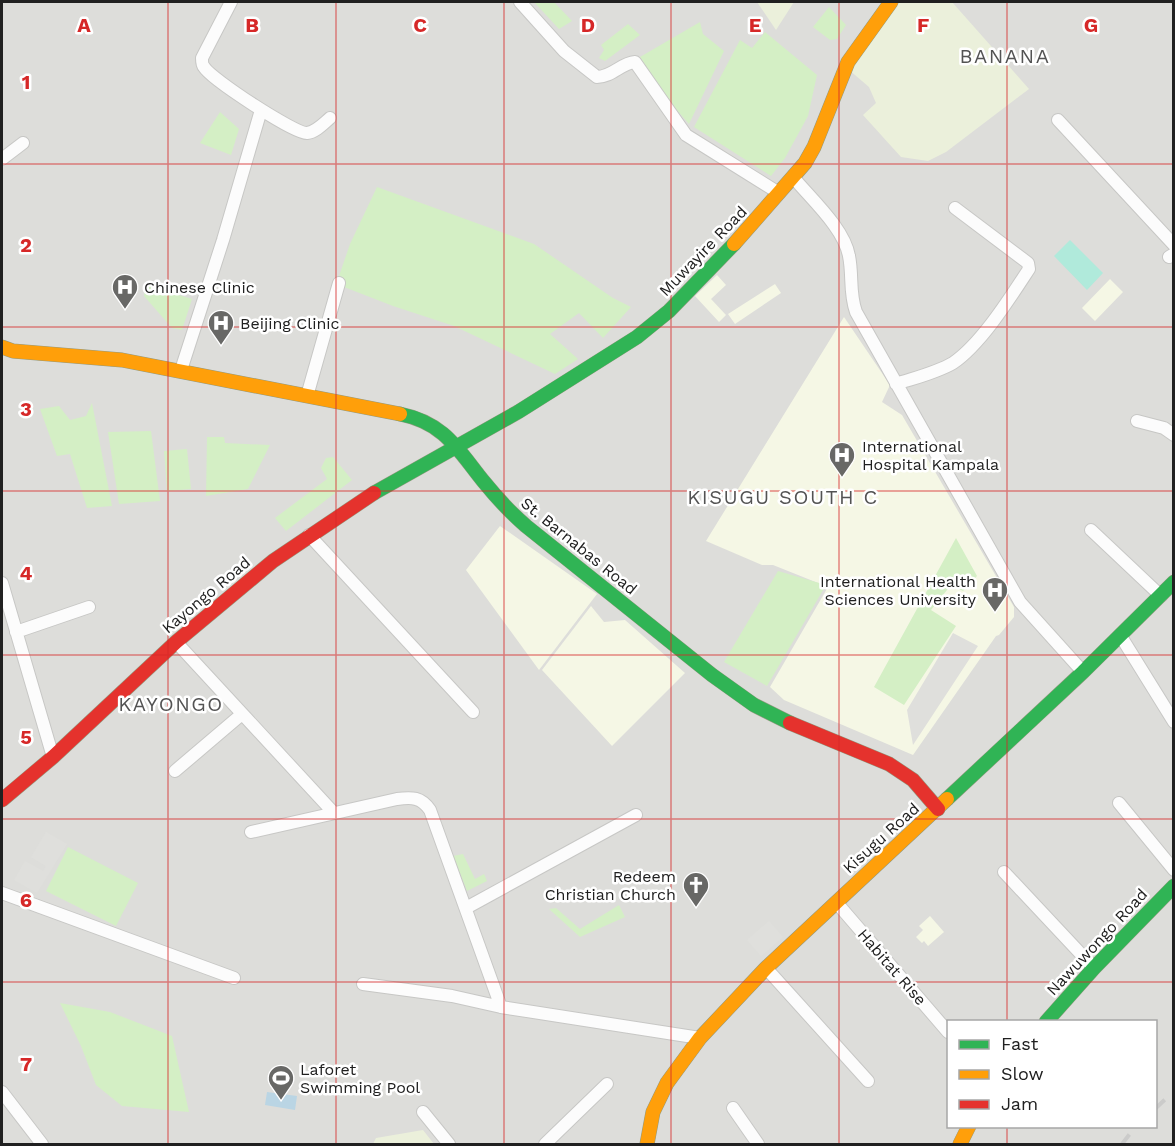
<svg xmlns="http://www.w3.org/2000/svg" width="1175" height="1146" viewBox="0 0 1175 1146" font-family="'Work Sans',sans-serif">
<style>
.residential{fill:#ddddda;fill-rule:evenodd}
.education{fill:#f5f7e5}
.farmland{fill:#ebf0db}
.grass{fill:#d4efc5}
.pitch{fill:#b0eadb}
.parking{fill:#dfdfdc}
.water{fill:#bad5e4}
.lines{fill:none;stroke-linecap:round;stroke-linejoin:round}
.street-casing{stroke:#c7c7c5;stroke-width:14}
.fast-casing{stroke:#939a7f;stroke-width:15}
.slow-casing{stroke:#939a7f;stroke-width:15}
.jam-casing{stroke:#939a7f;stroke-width:15}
.street{stroke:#fcfcfc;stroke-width:12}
.fast{stroke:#30b455;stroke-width:14}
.slow{stroke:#ff9f0a;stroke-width:14}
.jam{stroke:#e5322d;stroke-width:14}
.rail{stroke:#cbcbca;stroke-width:4;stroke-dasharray:12 12;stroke-linecap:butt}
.grid{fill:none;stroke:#d62828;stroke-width:1.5;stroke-opacity:0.55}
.labels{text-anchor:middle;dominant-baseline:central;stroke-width:5;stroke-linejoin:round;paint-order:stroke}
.street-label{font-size:16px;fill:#202020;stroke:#fff}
.poi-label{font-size:16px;fill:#202020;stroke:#fff;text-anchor:start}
.quarter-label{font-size:20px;letter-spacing:1.5px;fill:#535353;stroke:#fff}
.grid-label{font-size:20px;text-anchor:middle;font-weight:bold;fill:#d62828;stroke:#fff;stroke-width:5;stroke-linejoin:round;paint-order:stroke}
</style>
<rect width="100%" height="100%" fill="#eeeee9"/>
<!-- residential -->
<path class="residential" d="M2,2H1173V1144H2ZM948,1022H1156V1126H948Z"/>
<!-- education -->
<path class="education" d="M717,275L726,285L711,299L726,315L719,322L695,296Z
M1110,279L1123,292L1095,321L1082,308Z
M775,284L781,293L735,324L728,314Z
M844,317L890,385L882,402L902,415L1014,607V617L999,635L996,636L913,755L784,700L770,687L828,587L773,565H762L706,541Z
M500,526L597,594L539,670L466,570Z
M591,606L604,622L625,620L685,673L612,746L542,670Z
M930,916L944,932L928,946L924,941L922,943L916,937L923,930L919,926Z"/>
<!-- farmland -->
<path class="farmland" d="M757,2H794L776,30Z
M895,2H952L1029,89L946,152L928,161L901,157L863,115L876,103L869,87L848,69Z
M423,1130L434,1144H373L376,1138Z"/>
<!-- grass -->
<path class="grass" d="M534,2H554L572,21L559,29Z
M829,7L846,25L837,39L830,40L813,27Z
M700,22L703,34L724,51L689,124L667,99L640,57Z
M628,24L640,35L605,61L599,58L604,50L601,45Z
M765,32L817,75L808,116L785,158L771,176L694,127L740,40L752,48Z
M220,112L239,129L231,155L200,143Z
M377,187L534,244L613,298L631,307L603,338L579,313L550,334L578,359L555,374L454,326L393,306L344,287L339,276L350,244Z
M145,285L192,299L182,330L172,328L144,296Z
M92,403L112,506L87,508L70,454L57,456L40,409L59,406L70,420L86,416Z
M151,431L160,501L119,504L108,432Z
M207,437H224L225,443L270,445L248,489L206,496Z
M187,449L191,489L167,491L164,451Z
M333,457L352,480L286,531L275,518L327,479L321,468L326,458Z
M956,538L977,576L963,591L951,585L931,610L956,626L904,705L874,687Z
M778,571L826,585L767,686L724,662Z
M68,847L138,883L116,926L46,891Z
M463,854L475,879L484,874L487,881L467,891L453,856Z
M619,905L625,917L580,937L549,909L556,908L580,929Z
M60,1003L110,1012L172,1036L189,1112L122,1106L96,1085L81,1046Z"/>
<!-- pitch -->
<path class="pitch" d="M1070,240L1103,273L1087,290L1054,256Z"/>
<!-- parking -->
<path class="parking" d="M953,633L978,646L913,745L907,710Z
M46,832L67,844L37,893L14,880L25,861L43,871L46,866L31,857Z
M769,921L783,937L761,956L747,940Z"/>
<!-- water -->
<path class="water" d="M267,1092L297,1096L295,1110L265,1105Z"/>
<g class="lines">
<!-- street casing -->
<g class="street-casing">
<path id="street" d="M231,2L202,58C202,61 202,65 204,67C211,79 295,134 307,133C316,132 324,123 330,118
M520,2L564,51L597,77C612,77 621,63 635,62L686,135L779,193
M1058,120L1174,245
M2,159L23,143
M793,177C811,199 844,228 849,256C853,275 849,293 856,312L1020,602L1083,672
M1169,257L1174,254
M181,370L223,240L261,110
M896,384C914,378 936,373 953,363C981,344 1010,298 1029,269L1028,263L955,208
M307,396L339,283
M1137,421L1164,428L1174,435
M1091,530L1161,596
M309,535L473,712
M2,583L53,757
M16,632L89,607
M1120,635L1174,722
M176,642L333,812
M175,771L242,714
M1119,803L1174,870
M251,832L397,799C412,797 421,797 430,810L501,1007
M1004,872L1094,968
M2,893L234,978
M836,902L948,1032
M466,908L636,815
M766,968L868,1081
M363,984L452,996L501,1007L700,1038
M2,1092L42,1144
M733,1108L758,1144
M423,1112L449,1144
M545,1144L607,1084"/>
</g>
<!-- fast casing -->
<g class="fast-casing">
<path id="fast" d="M400,414C445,423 458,450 484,482C497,498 511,513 526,526L712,675L754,705L790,723
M374,493L518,412L637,337L669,311L734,244
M947,799L1083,672L1174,582
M1046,1022L1094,968L1174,886"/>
</g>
<!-- slow casing -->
<g class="slow-casing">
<path id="slow" d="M734,244L805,163L814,147L848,62L891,2
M2,347L13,351L122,360L400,414
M647,1144L653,1112L667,1083L700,1038L766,968L947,799
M960,1144L969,1126"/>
</g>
<!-- jam casing -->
<g class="jam-casing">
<path id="jam" d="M790,723L889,764L913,780L938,809
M2,800L53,757L176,642L273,561L374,493"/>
</g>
<!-- street -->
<use href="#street" class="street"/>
<!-- fast -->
<use href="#fast" class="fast"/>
<!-- slow -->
<use href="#slow" class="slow"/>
<!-- jam -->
<use href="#jam" class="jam"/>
<!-- rail -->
<path class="rail" d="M1156,1108L1174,1091
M1122,1144L1136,1126"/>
</g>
<!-- grid -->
<path class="grid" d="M168,2V1144M336,2V1144M504,2V1144M671,2V1144M839,2V1144M1007,2V1022M2,164H1174M2,327H1174M2,491H1174M2,655H1174M2,819H1174M2,982H1174M1007,1126V1144"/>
<!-- icons -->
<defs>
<g id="hospital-pin" transform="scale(1.35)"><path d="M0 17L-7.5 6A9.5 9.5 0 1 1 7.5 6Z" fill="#686866" stroke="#fff"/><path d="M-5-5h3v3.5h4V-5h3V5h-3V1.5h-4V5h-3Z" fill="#fff"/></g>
<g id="church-pin" transform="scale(1.35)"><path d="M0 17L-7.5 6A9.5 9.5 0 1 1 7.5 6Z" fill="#686866" stroke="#fff"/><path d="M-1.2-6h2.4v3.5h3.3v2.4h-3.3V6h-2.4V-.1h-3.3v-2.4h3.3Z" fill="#fff"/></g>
<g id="stadium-pin" transform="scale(1.35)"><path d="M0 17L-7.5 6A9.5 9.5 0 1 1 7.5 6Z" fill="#686866" stroke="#fff"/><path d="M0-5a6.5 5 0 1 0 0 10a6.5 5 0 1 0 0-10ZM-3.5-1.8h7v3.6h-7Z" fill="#fff"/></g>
</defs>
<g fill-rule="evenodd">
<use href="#hospital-pin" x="125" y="287"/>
<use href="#hospital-pin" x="221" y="323"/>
<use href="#hospital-pin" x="842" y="455"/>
<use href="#hospital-pin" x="995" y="590"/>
<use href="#church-pin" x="696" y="885"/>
<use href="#stadium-pin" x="281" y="1078"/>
</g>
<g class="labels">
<!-- street labels -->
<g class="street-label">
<text transform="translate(703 251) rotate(-46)">Muwayire Road</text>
<text transform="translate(579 546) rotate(39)">St. Barnabas Road</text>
<text transform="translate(206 595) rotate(-40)">Kayongo Road</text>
<text transform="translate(881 838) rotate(-42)">Kisugu Road</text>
<text transform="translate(1097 942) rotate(-47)">Nawuwongo Road</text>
<text transform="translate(892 967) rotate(49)">Habitat Rise</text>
</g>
<!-- poi labels -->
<g class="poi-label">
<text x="144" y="287">Chinese Clinic</text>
<text x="240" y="323">Beijing Clinic</text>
<text x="862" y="446">International<tspan x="862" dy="18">Hospital Kampala</tspan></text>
<text x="976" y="581" text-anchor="end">International Health<tspan x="976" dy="18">Sciences University</tspan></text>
<text x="676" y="876" text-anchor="end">Redeem<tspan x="676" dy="18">Christian Church</tspan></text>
<text x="300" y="1069">Laforet<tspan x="300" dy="18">Swimming Pool</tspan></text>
</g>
<!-- quarter labels -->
<g class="quarter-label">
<text x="1005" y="56">BANANA</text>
<text x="783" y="497">KISUGU SOUTH C</text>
<text x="171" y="704">KAYONGO</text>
</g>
</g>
<g class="grid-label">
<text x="84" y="32">A</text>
<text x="252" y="32">B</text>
<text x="420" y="32">C</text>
<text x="588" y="32">D</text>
<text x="755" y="32">E</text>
<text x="923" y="32">F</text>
<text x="1091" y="32">G</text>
<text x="26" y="89">1</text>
<text x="26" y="252">2</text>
<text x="26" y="416">3</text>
<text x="26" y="580">4</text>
<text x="26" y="744">5</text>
<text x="26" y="907">6</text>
<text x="26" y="1071">7</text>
</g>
<!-- border -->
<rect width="1175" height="1146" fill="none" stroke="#202020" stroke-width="6"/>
<!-- legend -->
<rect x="947" y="1020" width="210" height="108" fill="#ffffff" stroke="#a6a6a6" stroke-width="1.5"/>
<rect x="959" y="1040" width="30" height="9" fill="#30b455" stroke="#a6a6a6" stroke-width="1.5"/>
<text x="1001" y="1050" font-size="18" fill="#202020">Fast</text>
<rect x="959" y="1070" width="30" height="9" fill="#ff9f0a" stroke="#a6a6a6" stroke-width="1.5"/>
<text x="1001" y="1080" font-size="18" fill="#202020">Slow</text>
<rect x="959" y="1100" width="30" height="9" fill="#e5322d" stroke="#a6a6a6" stroke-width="1.5"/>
<text x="1001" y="1110" font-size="18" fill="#202020">Jam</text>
</svg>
